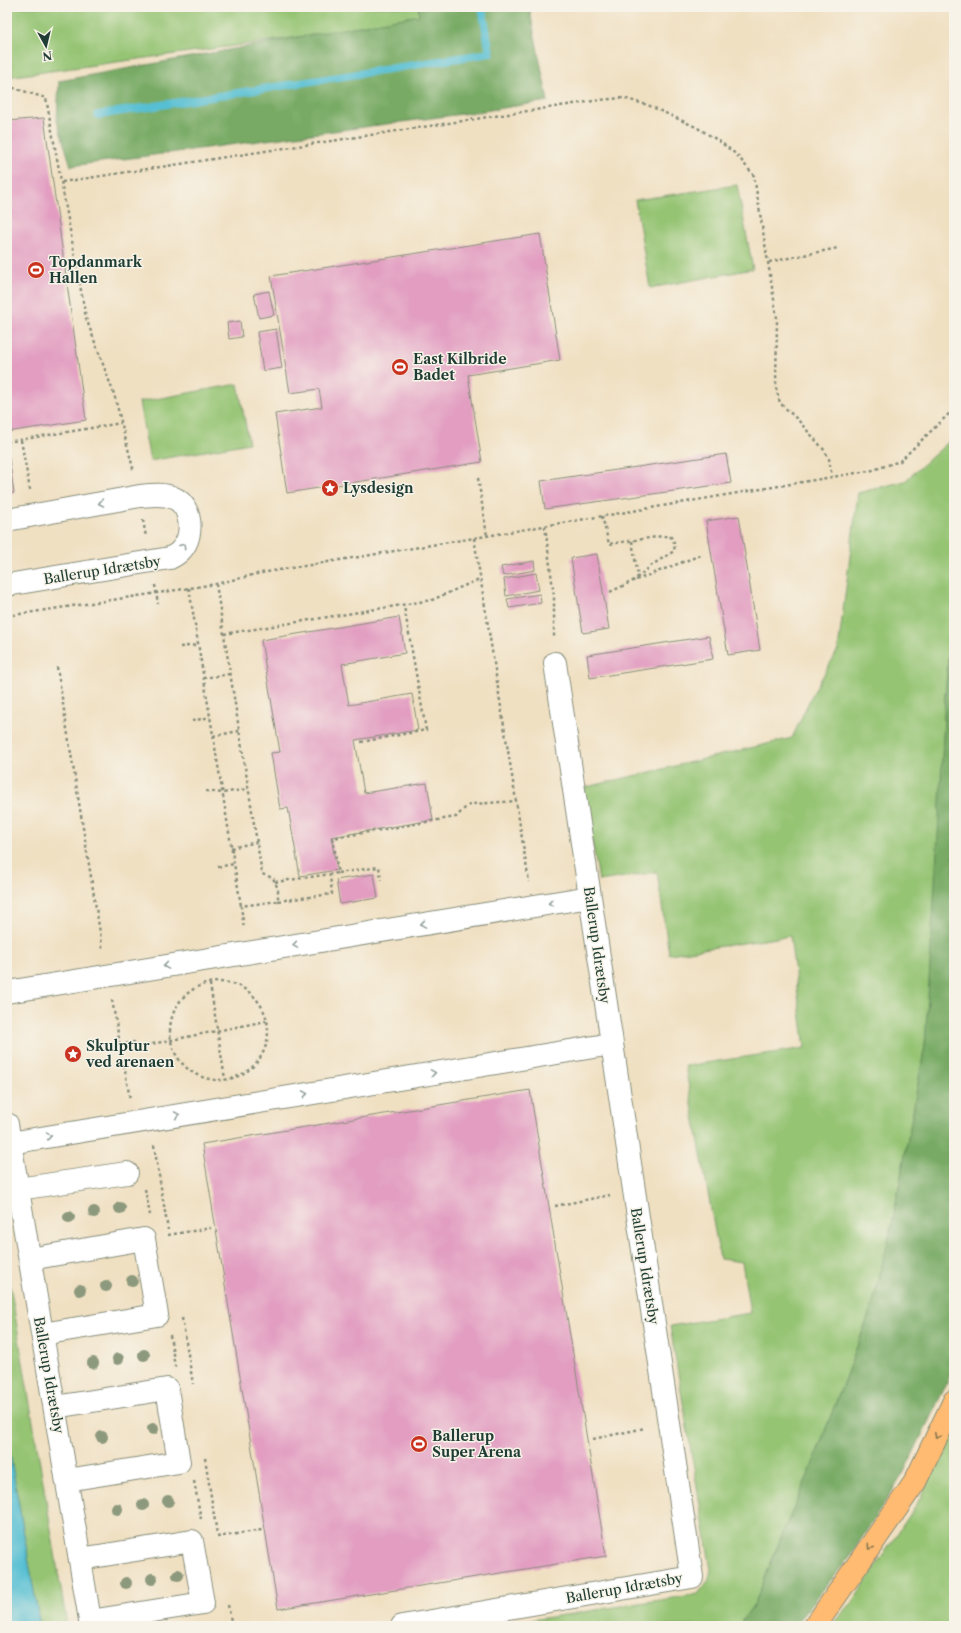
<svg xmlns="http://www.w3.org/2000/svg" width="961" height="1633" viewBox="0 0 961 1633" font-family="'Libre Caslon Text',serif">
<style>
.green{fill:#95c473;stroke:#5a8054}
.forest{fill:#78aa65;stroke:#4c744c}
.water{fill:#56bfd3;stroke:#3a7e84}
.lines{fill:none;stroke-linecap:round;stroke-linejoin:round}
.stream{stroke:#56bfd3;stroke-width:8}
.building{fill:#e29dc1}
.minor-casing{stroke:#888e7b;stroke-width:24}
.highway-casing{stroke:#888e7b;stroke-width:24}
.path{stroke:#888e7b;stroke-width:2.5;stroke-dasharray:3 3;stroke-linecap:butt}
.minor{stroke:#fff;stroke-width:22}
.highway{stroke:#ffbb71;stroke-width:22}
.tree{fill:#8d997d}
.oneway{stroke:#8f9e9a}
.oneway2{stroke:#84764f}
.labels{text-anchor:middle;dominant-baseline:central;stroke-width:3;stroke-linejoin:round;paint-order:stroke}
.poi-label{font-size:14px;font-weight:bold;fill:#1f3d34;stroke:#f7f3e8;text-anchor:start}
.street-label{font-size:14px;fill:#1f3d34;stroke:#f7f3e8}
</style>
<rect width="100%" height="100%" fill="#f7f3e8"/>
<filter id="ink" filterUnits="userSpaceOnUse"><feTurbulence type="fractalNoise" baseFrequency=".025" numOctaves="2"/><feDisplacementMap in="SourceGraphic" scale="8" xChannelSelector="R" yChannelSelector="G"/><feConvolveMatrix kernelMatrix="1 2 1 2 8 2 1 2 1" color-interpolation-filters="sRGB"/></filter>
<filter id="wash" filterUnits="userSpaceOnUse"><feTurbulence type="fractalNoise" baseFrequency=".012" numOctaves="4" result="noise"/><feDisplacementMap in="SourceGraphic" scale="16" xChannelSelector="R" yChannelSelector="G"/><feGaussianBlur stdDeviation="0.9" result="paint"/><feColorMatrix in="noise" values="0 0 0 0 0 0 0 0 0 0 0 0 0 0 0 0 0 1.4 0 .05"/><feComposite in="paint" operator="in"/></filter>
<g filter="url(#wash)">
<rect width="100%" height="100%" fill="#f0e0c2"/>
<!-- green -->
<path class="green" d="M7,7H429L431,19L7,77Z
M737,185L753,269L650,288L635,200Z
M238,384L249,443L150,461L139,402Z
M954,437V592L945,697L935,934L925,1046L892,1225L872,1307L810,1471L782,1535L755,1603L738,1626H493L698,1594L708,1581L711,1570L670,1326L750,1313L742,1262L720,1259L685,1066L805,1048L790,936L669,954L657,872L599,881L583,788L792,738L812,695L838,650L858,493L905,481Z
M7,1267L66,1619V1626H40L7,1437Z
M954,1431V1626H830L850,1605L917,1504Z"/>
<!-- forest -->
<path class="forest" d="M418,7H529L548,101L477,112L71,166L57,121L59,81L419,15Z
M954,592V1365L947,1383L903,1474L851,1555L794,1626H738L755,1603L782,1535L810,1471L872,1307L892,1225L925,1046L940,802L945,697Z"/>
<!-- water -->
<path class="water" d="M7,1437L40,1626H7Z"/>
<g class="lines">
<!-- stream -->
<path class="stream" d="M98,115L490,53L482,7"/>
</g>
<g id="blocks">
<!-- building -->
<path class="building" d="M44,118L86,420L7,432V121Z
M540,234L560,360L468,375L482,462L287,493L275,414L322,407L319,389L290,393L271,276Z
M269,291L274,315L259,318L254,294Z
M240,321L242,337L229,339L227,323Z
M276,329L282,368L263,371L257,332Z
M726,454L731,483L545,509L541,481Z
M7,458H9L14,493L7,494Z
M739,516L760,650L728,655L706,521Z
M597,554L609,629L583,633L571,558Z
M534,561L535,570L503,576L501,567Z
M536,573L539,590L506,596L504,579Z
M540,594L541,603L509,608L507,599Z
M399,617L405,653L342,664L349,705L412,694L418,730L355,740L364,793L427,783L433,820L331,837L337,870L300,876L288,808L280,809L271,753L280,752L261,640Z
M709,636L713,659L590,678L587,655Z
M374,874L378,898L340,904L336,880Z
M530,1090L606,1556L278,1609L202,1144Z"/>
</g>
</g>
<g filter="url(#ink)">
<use href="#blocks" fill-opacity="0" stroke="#888e7b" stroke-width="1"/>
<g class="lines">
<!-- minor casing -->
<g class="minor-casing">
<path id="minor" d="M7,520L140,496C150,495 164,493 174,498C192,506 194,535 182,549C179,553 174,556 170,558L7,585
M7,992L590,897
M7,1124L91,1626
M10,1143L612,1044
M18,1189L127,1173
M30,1259L144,1239L157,1315L42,1334
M55,1407L167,1389L179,1462L67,1480
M80,1559L192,1541L203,1603L90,1621
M402,1626L692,1577L555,663"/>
</g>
<!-- highway casing -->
<g class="highway-casing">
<path id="highway" d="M815,1626L915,1482L954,1401"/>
</g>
<!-- path -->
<path class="path" d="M7,86L46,98L86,318L114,394L134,472
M62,182L600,100L623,98L648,105L696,127L719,141L737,155L754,176L777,318L776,388L780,403L798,420L825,451L829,459L832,477
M769,262L838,248
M21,440L30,490
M7,442L121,423
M478,478L487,536
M602,516L609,544L663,536L671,537L675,544L674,551L652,565L633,581L610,592
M143,520L146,537
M545,526L554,597V639
M474,538L529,882
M632,541L638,577
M636,580L701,555
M216,584L262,874L273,878L278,889V901L241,906L244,929
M155,585L158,604
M189,588L241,906
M7,616L216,584L261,573L474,538L873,470L900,461L954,409
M224,634L432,600L475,581H481
M180,647L198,645
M57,667L103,951
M203,678L230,674
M192,721L210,717
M213,736L239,731
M361,742L426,730L404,606
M206,791L222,793L248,789
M231,848L257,842
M218,867L234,864
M338,873L379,867L381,880
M275,882L338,873L333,838L456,817L467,806L474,804L516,801
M278,901L332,894L330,875
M170 1031a49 49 0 1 1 98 0a49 49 0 1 1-98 0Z
M210,984L225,1079
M112,1000L130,1099
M120,1045L134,1042L137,1047L266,1021
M154,1145L168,1230
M145,1189L150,1215
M555,1206L610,1195
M168,1235L211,1228
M182,1318L193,1384
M170,1335L175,1367
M593,1439L645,1428
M205,1458L217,1534
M194,1481L201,1519
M217,1537L262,1530
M228,1605L232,1626"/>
<!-- minor -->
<use href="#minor" class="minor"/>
<!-- highway -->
<use href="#highway" class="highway"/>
</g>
<!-- trees -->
<g class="tree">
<circle cx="120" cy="1208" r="6"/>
<circle cx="94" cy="1212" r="6"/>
<circle cx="69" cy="1217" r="6"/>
<circle cx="132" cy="1281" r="6"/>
<circle cx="106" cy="1286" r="6"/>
<circle cx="80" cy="1290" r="6"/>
<circle cx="144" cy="1355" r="6"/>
<circle cx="118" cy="1359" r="6"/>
<circle cx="93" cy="1363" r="6"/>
<circle cx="153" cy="1429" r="6"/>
<circle cx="102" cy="1437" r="6"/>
<circle cx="168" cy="1501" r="6"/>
<circle cx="143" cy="1505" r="6"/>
<circle cx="117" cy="1509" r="6"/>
<circle cx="178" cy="1575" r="6"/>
<circle cx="152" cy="1579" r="6"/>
<circle cx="126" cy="1583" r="6"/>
</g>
<!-- one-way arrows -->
<defs><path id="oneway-chevron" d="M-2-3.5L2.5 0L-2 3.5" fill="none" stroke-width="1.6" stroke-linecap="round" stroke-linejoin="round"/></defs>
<g class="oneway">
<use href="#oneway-chevron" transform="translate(101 503) rotate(170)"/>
<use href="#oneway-chevron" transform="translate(183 546) rotate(-54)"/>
<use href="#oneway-chevron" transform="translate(551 903) rotate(171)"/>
<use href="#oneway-chevron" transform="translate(423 924) rotate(171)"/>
<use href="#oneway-chevron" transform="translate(295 945) rotate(171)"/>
<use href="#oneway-chevron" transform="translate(166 966) rotate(171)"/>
<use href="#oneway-chevron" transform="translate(433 1073) rotate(-9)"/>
<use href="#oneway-chevron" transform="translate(305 1094) rotate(-9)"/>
<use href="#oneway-chevron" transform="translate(177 1115) rotate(-9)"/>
<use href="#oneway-chevron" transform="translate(49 1136) rotate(-9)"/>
</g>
<g class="oneway2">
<use href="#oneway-chevron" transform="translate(937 1436) rotate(116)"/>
<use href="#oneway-chevron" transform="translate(870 1547) rotate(125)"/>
</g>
</g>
<!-- icons -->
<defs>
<g id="stadium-disc" transform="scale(0.9)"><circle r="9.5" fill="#c8321e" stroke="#f7f3e8"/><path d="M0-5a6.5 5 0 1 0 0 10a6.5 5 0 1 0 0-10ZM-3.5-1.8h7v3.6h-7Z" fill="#fff"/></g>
<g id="sight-disc" transform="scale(0.9)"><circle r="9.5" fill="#c8321e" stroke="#f7f3e8"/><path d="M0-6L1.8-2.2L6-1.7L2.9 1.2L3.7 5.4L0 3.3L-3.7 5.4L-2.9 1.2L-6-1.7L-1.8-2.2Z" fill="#fff"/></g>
</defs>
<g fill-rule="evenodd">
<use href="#stadium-disc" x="36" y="270"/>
<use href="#stadium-disc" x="400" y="367"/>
<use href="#sight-disc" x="330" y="488"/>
<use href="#sight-disc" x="73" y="1054"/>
<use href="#stadium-disc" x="419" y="1444"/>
</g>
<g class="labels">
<!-- poi labels -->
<g class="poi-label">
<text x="49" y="262">Topdanmark<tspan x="49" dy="16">Hallen</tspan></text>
<text x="413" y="359">East Kilbride<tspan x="413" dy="16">Badet</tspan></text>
<text x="343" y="488">Lysdesign</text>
<text x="86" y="1046">Skulptur<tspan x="86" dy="16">ved arenaen</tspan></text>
<text x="432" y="1436">Ballerup<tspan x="432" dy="16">Super Arena</tspan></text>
</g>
<!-- street labels -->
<g class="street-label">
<text transform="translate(102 570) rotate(-9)">Ballerup Idrætsby</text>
<text transform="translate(597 945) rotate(82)">Ballerup Idrætsby</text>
<text transform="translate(645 1266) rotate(81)">Ballerup Idrætsby</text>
<text transform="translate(49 1375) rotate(80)">Ballerup Idrætsby</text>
<text transform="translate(624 1588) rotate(-10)">Ballerup Idrætsby</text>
</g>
</g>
<!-- margin -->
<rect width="961" height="1633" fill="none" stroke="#f7f3e8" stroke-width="24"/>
<!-- north arrow -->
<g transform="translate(46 46) rotate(172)" stroke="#f7f3e8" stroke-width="3" paint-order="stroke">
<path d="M0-3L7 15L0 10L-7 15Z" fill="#1f3d34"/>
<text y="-6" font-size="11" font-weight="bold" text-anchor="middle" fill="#1f3d34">N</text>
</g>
</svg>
